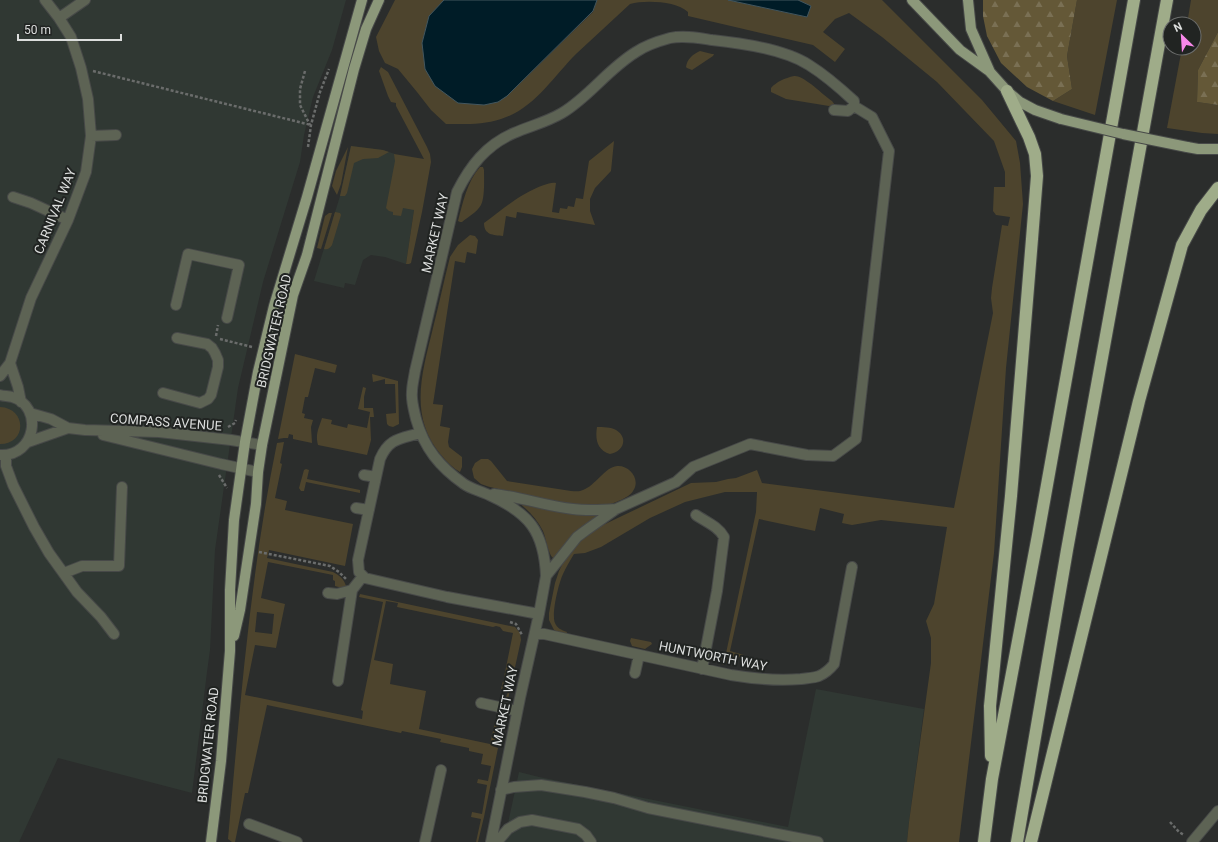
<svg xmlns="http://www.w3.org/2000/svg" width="1218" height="842" viewBox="0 0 1218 842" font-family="Roboto,sans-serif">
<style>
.built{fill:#303833}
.green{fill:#4d442d;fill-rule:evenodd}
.forest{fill:url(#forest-firs)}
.water{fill:#001c27;stroke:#42565e}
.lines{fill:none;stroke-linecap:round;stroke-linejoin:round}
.minor-casing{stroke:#474948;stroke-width:12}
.major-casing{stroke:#474948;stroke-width:12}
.highway-casing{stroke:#474948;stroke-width:14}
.path{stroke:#6a6c6b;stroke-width:2.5;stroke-dasharray:3 2;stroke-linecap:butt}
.minor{stroke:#5d6354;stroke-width:10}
.major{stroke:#8c987a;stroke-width:10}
.highway{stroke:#9fac89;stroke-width:12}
.major-bridge-casing{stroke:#474948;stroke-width:12;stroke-linecap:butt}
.major-bridge{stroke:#8c987a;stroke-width:10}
.labels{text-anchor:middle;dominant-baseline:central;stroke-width:4;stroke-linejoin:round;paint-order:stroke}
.street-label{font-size:13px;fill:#dcdedd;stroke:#212422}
</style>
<defs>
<pattern id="forest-firs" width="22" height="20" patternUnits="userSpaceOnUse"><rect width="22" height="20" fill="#645837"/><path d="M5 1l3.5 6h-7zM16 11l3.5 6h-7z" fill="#7a7054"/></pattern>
</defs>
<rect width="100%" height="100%" fill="#2b2d2c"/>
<!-- built -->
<path class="built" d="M0,0H346L332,50L313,97L304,135L300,162L263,282L238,388L215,550L210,650L207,672L192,793L58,758L19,842H0Z
M351,146L383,150L395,154L414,210L406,264L385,257L371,255L363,260L355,285L345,283L344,288L314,281L340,196Z
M816,689L924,709L909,822L907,842H504L519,772L539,777L788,827Z"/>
<!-- green -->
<path class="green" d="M395,0H444L429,16L422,43L507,96L593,12L597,0H728L806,17L811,6L798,0H882L982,100L1016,141L1020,163L1023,204L1006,368L994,553L959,842H907L909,822L931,663V638L926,621L934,604L947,527L881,520L852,525L842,523L844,514L820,508L815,531L759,519L730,651L744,655L723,665L717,658L718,657L725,658L756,512L757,492H725L685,502L650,518L601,547L585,553L574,554C570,561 566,567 563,574C559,582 551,614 555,623C557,628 561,630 567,632L566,636L554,630L549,620V613L555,583L559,571L565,559L582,539L601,526L691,483L716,482L728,479L736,478L757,470L762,483L954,508L993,313L991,298L992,288L1002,225L1008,226L1010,217L996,215L993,211L994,187H1005V172L994,141L937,82L882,37L849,13L835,19L823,32L845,49L835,62L813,45L688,16V12C676,1 645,0 630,4C612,21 594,37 576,54C553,77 534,109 501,119C483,125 465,124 446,124L431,110L417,92L398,69L385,63L379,51L376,37Z
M1077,0H1117L1095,115L1053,101L1072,89L1067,56Z
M1191,0H1218V32L1198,70L1197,102L1218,105V134L1202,133L1167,128L1182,48H1194V24H1187Z
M700,51L712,54H714L713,56L692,70L687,68L686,67C687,59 693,54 700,51Z
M381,67L388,72L427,147L430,154L431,162L422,212L411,263L409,264H406L414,210L403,208L401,216L393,215V212L389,211L386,208L395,161L394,154L424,159L396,106V103L391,102L388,96L379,71Z
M794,76C804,75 823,95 832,101L835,105L829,106L786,99L771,92V88C776,82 785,78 794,76Z
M614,141L611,171L595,188L590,199V211L595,225L517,212L516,218L506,216L503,236C493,235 484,235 484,223C503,209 521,193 544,185C548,184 552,182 556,183L552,212L559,213L560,208L567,209L568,206L574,207L576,198L583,199L589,161Z
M351,146L383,150L389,152L378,158L363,159L354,163L347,193L345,196H340Z
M348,147L341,184L337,195L332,186L336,171Z
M480,167H483L484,170C484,179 485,197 481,205C477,212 468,217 462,222H460L458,221C463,202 467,182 480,167Z
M335,212L340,213L341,215L332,245C330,248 328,250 324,249Z
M329,213H332L321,249L317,248L325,216Z
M470,235L475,236L478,240L476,254L467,252L465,263L455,261L433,404L443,405L440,426L450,428L448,442L449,447L462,457V467L460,472C453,468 447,462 442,456C408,417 422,373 433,328C439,304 444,281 450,257L458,245Z
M295,354L337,365L335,373L315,368L308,397H305L302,413L305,414L304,418L313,420L311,427L312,443L293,439V435L289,434L288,438H284L278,439Z
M372,374L398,381L399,424L393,427L389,426L387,424L386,414L396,413L395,384H385V379L373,382Z
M363,387L366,388L364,397V408H373L374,417H370L371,440L367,455L318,445C315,434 319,428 322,418L332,420L331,424L347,428L348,424L367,428L370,412L358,409Z
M0,407C27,408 27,444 0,444Z
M597,427C603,427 611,427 616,430C629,438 623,452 610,454C597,450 595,439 597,427Z
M284,442L280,463L282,464L275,498L287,501L285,510L353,524L345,566L269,550L267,558L333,572C339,575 344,579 346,586L342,588L335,586V581L333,580V575L268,562L261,598L285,604L276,648L255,645L245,695L362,719L363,711L361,710L383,602L359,597L360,594L515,627L520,633L521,640L508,699H504L507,695L508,691L501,689L503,681L510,682L511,679L504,677L513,633L503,631L500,627L496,626L493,627L397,607L398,603L386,601L374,660L393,664L390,684L426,691L419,729L490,744L495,722L502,724L503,719L500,714L505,716L500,742L494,741L492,746L498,748L484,817L478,842H476L481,819L471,817L472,812L482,814L487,785L477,783L478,779L488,781L491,766L481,764L483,754L469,751V748L440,742L441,739L402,731L401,733L267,705L248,793H245L235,842H232L228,839C240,707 250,574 277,443ZM257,612L274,614L272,634L255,632Z
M481,459H488L491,461L507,481L571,491C575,491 579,492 583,490C595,486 605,467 617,466C630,465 641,480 633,491C631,495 625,498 621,500C614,503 606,506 598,506C572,507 547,499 522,494C509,491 494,489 481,484L474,478L472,469L475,463Z
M306,469L309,470L307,479L360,490V493L306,482L304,491H301L299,488L304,470Z
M518,502L596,515V516L556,557L553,558C548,554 546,538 543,531C537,519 528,510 518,502Z
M631,638L651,642L652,644L645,649L632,646L630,641Z"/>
<!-- forest -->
<path class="forest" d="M983,0H1077L1067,56L1072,89L1053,101L1027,87L1001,63L987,36L983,16Z
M1218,32V105L1197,102L1198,70Z"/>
<!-- water -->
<path class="water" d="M444,0H597L593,11L507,96L498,102L484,105L458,103L435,86L425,69L422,43L429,16Z
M728,0H798L811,6L807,17Z"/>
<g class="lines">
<!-- minor casing -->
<g class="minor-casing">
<path id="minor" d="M59,18L85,0
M834,110L848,111L854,106V101C840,88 825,75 809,65C784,49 741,43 712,40C699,38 684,35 670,38C659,41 646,45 636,52C608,69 589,97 562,113C547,122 530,126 514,133C486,145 470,166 457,192L415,371C414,378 412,385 412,392C411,401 414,410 416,419C424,448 440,467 464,484C471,489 481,491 489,495C529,513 544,531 546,576L577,537L585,531L616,509L676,482L693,467L750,444L807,455L833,456L856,439L889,151L872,117L854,106
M91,136L116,135
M13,197L31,203L68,220
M176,305L188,254L239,265L227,318
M10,363L18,387L21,402
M0,376L10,363L31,298L68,220L86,172L91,136L88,99L81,68L71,37L59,18L45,0
M163,393L200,403L208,399L211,395L218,367V360L215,353L212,348L207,344L177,338
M0,395C4,396 9,396 12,397C44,406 36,457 0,455
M30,413L51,419L68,428L85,430L159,432L231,440L262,445
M420,433C400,439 389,438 380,459L358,560L359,572L365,578L447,597L539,614
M103,435L221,464L258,472
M28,442L68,428
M6,456V466L13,485L34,527L49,553L77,592L101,617L114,634
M364,475L376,477
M494,494C521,497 546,506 573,509C588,511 602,510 616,509
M356,508L369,510
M696,515C706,522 718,526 724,537L717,591L702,669
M64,573L82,566H119L122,487
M328,593L337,594L352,590
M535,632L731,675C755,679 777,681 801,679C807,678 814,678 819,676C826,673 830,669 834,664L852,567
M635,673L639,655
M338,681L352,590L363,576
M481,703L517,711
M501,790L514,787L541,785L585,792L614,798L648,808L818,842
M249,824L297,842
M425,842L441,770
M491,842L520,698L539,614L546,576
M497,842L508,829L520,822L532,820L578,829L586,835L591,842
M1192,842L1218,811"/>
</g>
<!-- major casing -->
<g class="major-casing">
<path id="major" d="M912,0L960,50L989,71
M968,0L971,29L990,72L1007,91L1020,102L1035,110L1061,119
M1187,147L1198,149H1218
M234,636L240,610L256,504L258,472L262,445L293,295L307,255L354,69L366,29L379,0
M211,842L221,761L230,651V590L234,520L245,442L258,372L274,306L307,197L362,0"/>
</g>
<!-- highway casing -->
<g class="highway-casing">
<path id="highway" d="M991,756L990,706L1011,496L1032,239L1037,176L1035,154L1029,137L1007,91
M984,842L992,779L1038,535L1134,0
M1017,842L1067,550L1167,0
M1031,842L1139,401L1182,245L1201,210L1218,188"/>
</g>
<!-- path -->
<path class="path" d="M93,71L311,125
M305,71L300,89V105L310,125
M308,147L311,125L320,92L329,69
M216,336L218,325
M220,339L252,347
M228,427L235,423L236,420
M219,475L227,488
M259,552L330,566L339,572L347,580
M510,622L516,624L522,635
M1170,822L1179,832L1184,835"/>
<!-- minor -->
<use href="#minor" class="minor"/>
<!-- major -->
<use href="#major" class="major"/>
<!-- highway -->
<use href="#highway" class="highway"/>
<!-- major-bridge casing -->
<g class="major-bridge-casing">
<path id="major-bridge" d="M1061,119L1123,134L1187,147"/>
</g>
<!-- major-bridge -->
<use href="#major-bridge" class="major-bridge"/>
</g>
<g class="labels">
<!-- street labels -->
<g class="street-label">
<text transform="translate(55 211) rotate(-68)">CARNIVAL WAY</text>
<text transform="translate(435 233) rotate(-77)">MARKET WAY</text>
<text transform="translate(274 331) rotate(-77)">BRIDGWATER ROAD</text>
<text transform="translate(166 422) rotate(4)">COMPASS AVENUE</text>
<text transform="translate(713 656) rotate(11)">HUNTWORTH WAY</text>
<text transform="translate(505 706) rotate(-78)">MARKET WAY</text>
<text transform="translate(208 745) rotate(-84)">BRIDGWATER ROAD</text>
</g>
</g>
<!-- north arrow -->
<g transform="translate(1182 36) rotate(335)"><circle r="19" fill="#212422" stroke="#6c6e6d"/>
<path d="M0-3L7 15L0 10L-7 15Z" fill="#f888ea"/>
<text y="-6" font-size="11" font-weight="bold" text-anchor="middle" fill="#dcdedd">N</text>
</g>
<!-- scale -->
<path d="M18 34v6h103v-6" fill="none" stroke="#dcdedd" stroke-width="2"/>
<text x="24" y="34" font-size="12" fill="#dcdedd" stroke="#212422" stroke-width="3" paint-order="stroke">50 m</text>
</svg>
